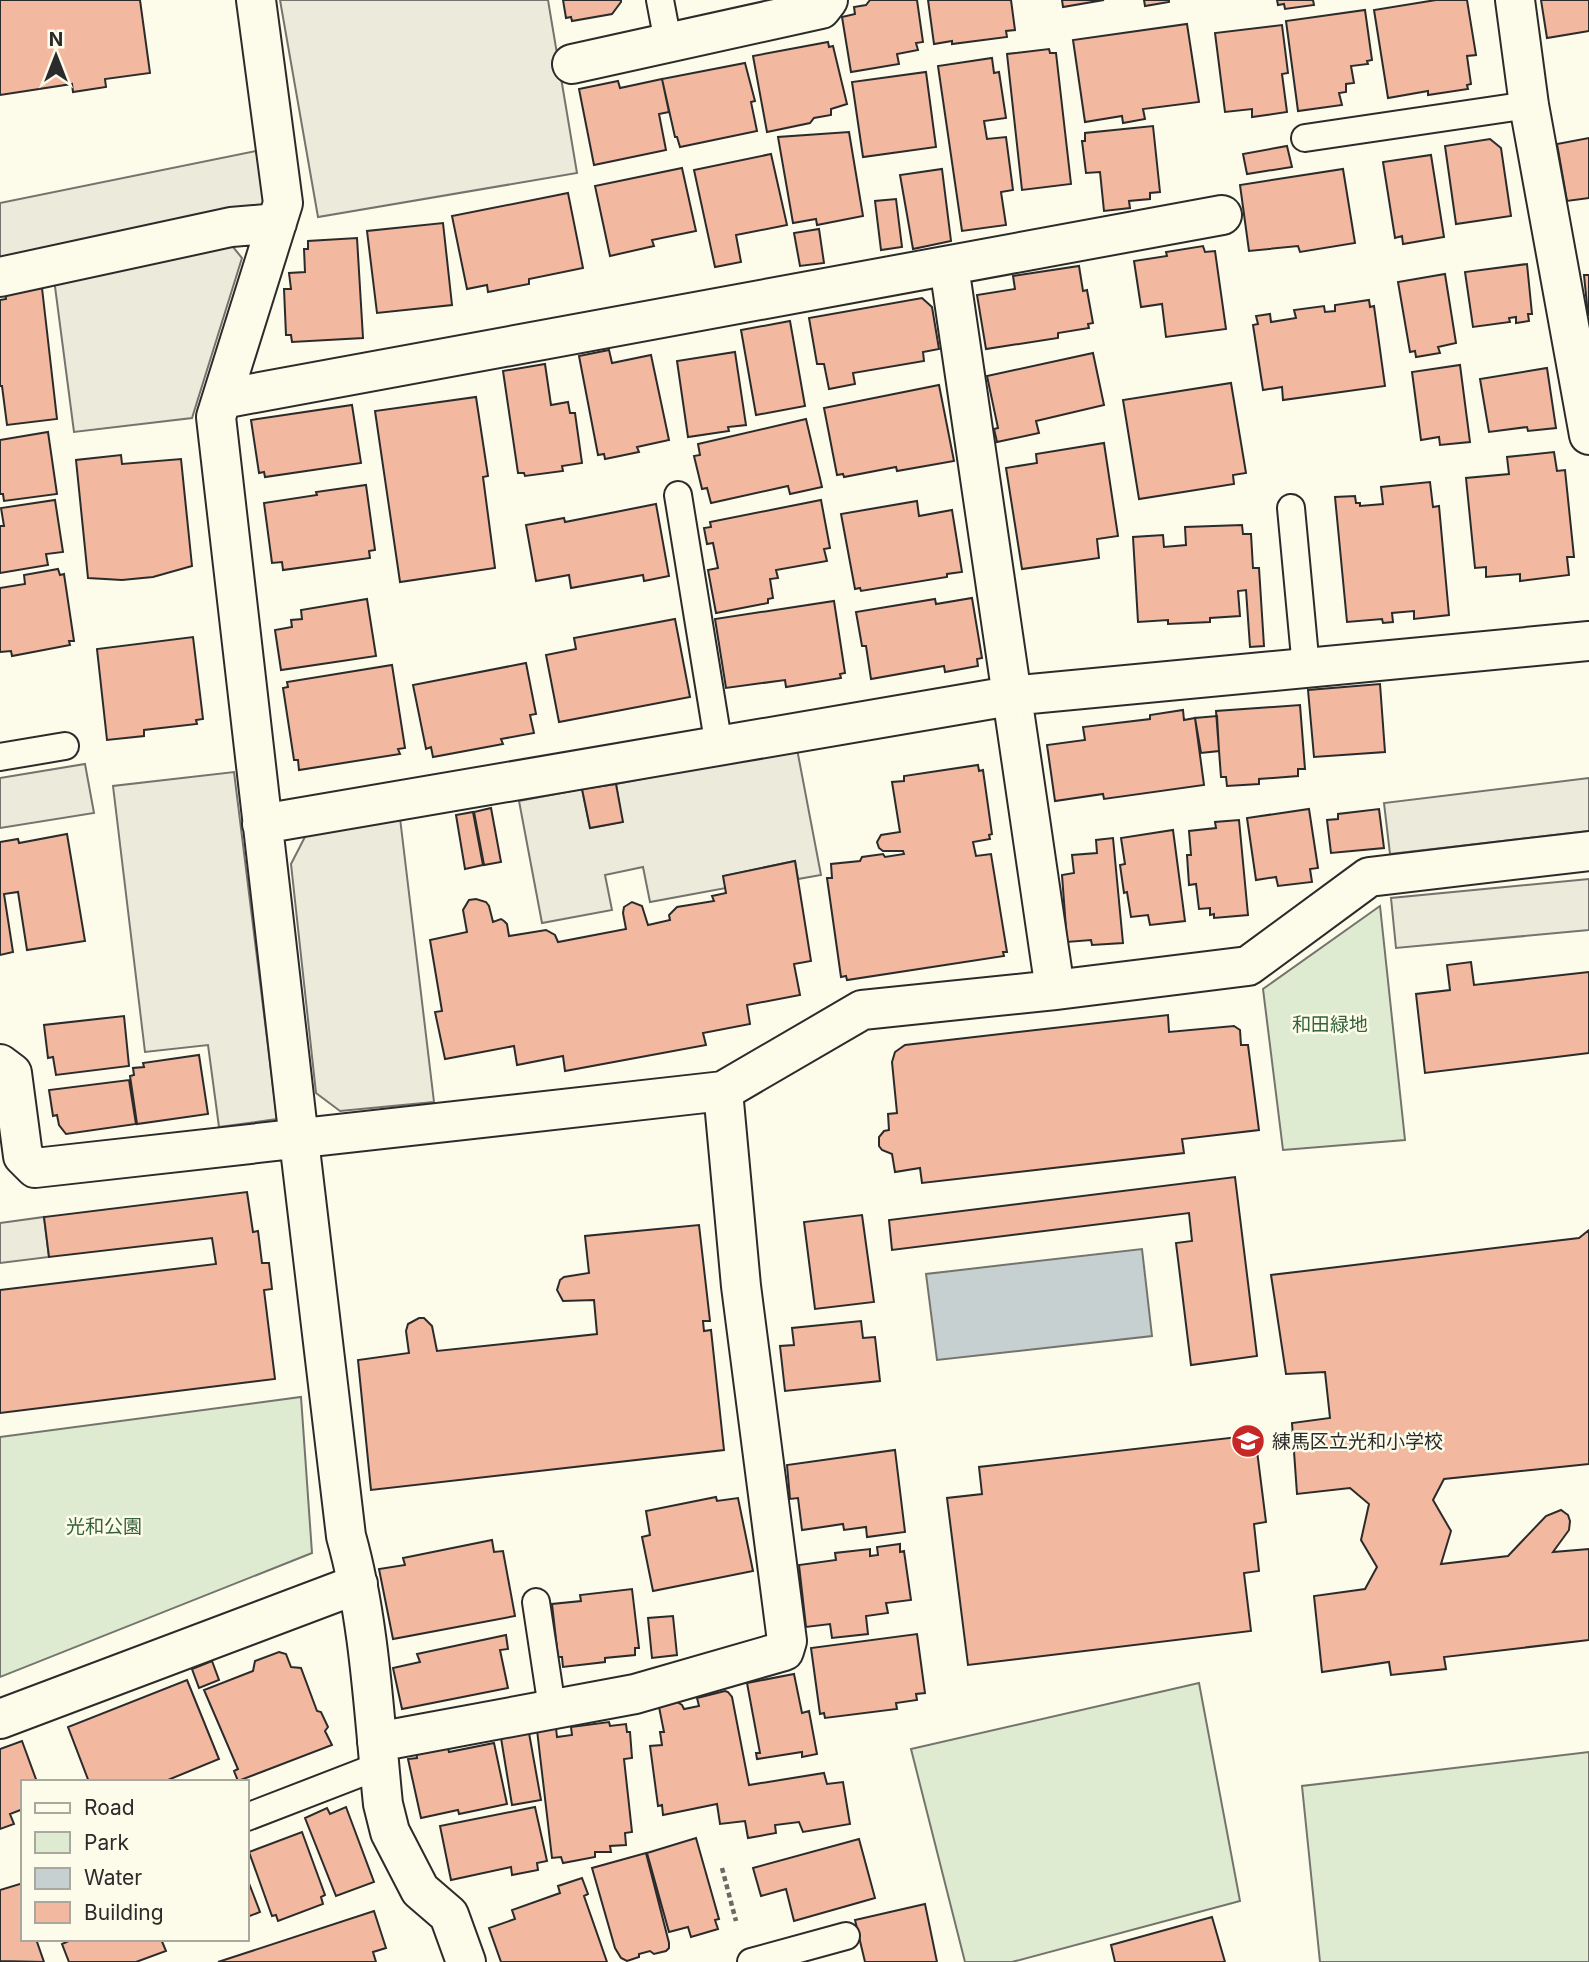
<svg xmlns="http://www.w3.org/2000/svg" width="1589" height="1962" viewBox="0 0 1589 1962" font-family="Inter,'Noto Sans JP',sans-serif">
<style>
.green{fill:#deebd1;stroke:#74746e;stroke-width:2}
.parking{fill:#eceadb;stroke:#74746e;stroke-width:2}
.water{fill:#c7d0d0;stroke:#74746e;stroke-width:2}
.building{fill:#f2b8a0;stroke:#2b2b2b;stroke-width:2}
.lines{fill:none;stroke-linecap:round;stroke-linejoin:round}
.service-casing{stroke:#2b2b2b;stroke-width:30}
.minor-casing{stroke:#2b2b2b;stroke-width:42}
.path{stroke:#6a6964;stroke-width:4.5;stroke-dasharray:5 3.5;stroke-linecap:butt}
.service{stroke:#fdfbea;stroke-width:26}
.minor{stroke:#fdfbea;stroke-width:38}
.labels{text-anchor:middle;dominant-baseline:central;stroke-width:5;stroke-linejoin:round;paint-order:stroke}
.park-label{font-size:19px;fill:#34623c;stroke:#fdfbea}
.poi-label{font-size:19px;fill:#2b2b2b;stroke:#fdfbea;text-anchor:start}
</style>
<rect width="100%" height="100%" fill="#fdfbea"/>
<!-- green -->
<path class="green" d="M1380,906L1405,1140L1283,1150L1263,989Z
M301,1397L312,1553L0,1677V1437Z
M1199,1683L1240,1901L1012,1962H965L911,1749Z
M1589,1752V1962H1320L1302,1786Z"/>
<!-- parking -->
<path class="parking" d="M280,0H548L577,173L318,217Z
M256,151L267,205L0,259V203Z
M229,242L242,258L192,418L74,432L54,279Z
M797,749L821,875L798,879L795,861L724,876L726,888L650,902L643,867L605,875L612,910L542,923L519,801L582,789L590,828L622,822L616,784Z
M85,764L94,813L0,828V778Z
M234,772L277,1119L219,1127L208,1045L145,1052L113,786Z
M1589,778V831L1390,854L1384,803Z
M400,818L434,1102L340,1111L316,1093L291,864L308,831Z
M1589,879V930L1396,948L1391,898Z
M44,1217L49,1257L0,1263V1223Z"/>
<!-- water -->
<path class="water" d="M1142,1249L1152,1336L937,1360L926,1274Z"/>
<!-- building -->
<path class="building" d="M0,0H140L150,73L105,79L106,87L73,92L72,84L0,95Z
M563,0H621V2L612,14L572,21L571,17L566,18Z
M870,0H917L923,42L916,43L918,50L897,54L899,64L851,72L842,17L855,14L854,7L866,5Z
M928,0H1011L1015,30L1006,31L1007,37L952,44V41L934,44Z
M1062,0H1104L1063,7Z
M1144,0H1169V2L1145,6Z
M1277,0H1313L1314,5L1285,9L1284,4L1278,5Z
M1436,0H1467L1476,55L1467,56L1471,84L1467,85L1468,89L1428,95V91L1388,98L1374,10Z
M1541,0H1589V31L1547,38Z
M1365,10L1372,60L1367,61L1368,64L1351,66L1354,83L1346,84V92L1339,93L1342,105L1298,111L1286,21Z
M1187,24L1199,102L1143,109L1145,119L1123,123L1122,116L1085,122L1073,40Z
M1282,25L1288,73L1282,74L1287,112L1252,117V109L1225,112L1215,33Z
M828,42L829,47L833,46L847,104L831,109V115L814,118L810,123L767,132L753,56Z
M1049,49L1050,53H1056L1071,184L1022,190L1007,54Z
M992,58L994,73L999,72L1006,118L984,121L987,139L1006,137L1013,190L1001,192L1006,225L962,231L938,66Z
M745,63L755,101L751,102L757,131L680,147L677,137H675L662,79Z
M926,72L936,147L863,157L852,82Z
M662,79L669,112L659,114L666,150L594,165L579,89L618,81L620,88Z
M1153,126L1160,192L1150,193V199L1129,201L1130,208L1104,211L1100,172L1086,173L1082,141H1085V133Z
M849,132L863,216L817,225L816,219L793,223L778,137Z
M1589,138V198L1567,201L1557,144Z
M1490,139L1501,148L1511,216L1456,224L1445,146Z
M1287,146L1292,167L1247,174L1243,154Z
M771,154L787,225L736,235L741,262L715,267L694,170Z
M1431,155L1444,237L1403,244L1402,236L1395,238L1383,162Z
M682,168L696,231L652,240L654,246L610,256L595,186Z
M942,169L951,241L913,249L900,175Z
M1343,169L1355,243L1300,252L1298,246L1249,251L1240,185Z
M568,193L583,268L529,279V284L488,292L487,285L467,289L452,216Z
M896,199L902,247L881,250L875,201Z
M443,223L452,305L377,313L367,231Z
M819,229L824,263L800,266L794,233Z
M357,238L363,338L292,342L291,335H286L284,289H291L289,273L305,272L304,249H308V241Z
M1203,246L1205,252L1215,251L1226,329L1166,337L1162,304L1141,307L1134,261L1167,256L1166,252Z
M1527,264L1532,314H1528L1529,321L1516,323V317L1509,318L1510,322L1473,327L1465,272Z
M1079,266L1083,291L1087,290L1093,323L1088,324L1089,328L1058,333V338L986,349L977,295L1015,289L1013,276Z
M1445,274L1456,343L1438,347L1440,353L1416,357L1415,351L1410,352L1398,282Z
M1584,275H1589V315H1588Z
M42,288L57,419L7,425L2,386H0V300L6,299L5,292Z
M922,298L932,307L939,349L923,352L924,361L853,373L855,384L829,389L824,364H817L809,318Z
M1369,300L1370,307L1374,306L1385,386L1283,400L1282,387L1263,390L1253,325L1258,324L1256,316L1270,314L1271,322L1296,318L1294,310L1324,306L1325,312L1335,311V305Z
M790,321L805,406L756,415L741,330Z
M609,350L612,363L651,355L669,440L637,447L639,452L605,459L604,454L598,455L579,356Z
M735,352L746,425L728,427L729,431L688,437L677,361Z
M1093,353L1104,405L1036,421L1039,433L997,442L994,429L998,428L987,376Z
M545,364L551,405L568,402L570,413H575L582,463L562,466L563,471L525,476L524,473H518L503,371Z
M1460,365L1470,442L1440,445L1439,437L1421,440L1412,372Z
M1547,368L1556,428L1528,431L1527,427L1489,432L1480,379Z
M1231,383L1246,473L1233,475L1234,484L1139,499L1123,400Z
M939,385L954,461L897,471L896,467L844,477L843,474L837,475L824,408Z
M476,397L488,476L483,477L495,568L400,582L375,411Z
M352,405L361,463L265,477L264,472L259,473L251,420Z
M806,419L822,487L790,494L788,486L711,503L707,488L702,489L694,456L700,455L698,444Z
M48,432L57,494L4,501L3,494H0V440Z
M1104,443L1118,536L1097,539L1099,558L1022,569L1006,468L1037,463L1036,454Z
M1554,452L1557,471L1565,470L1574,557H1567L1569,575L1520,581V574L1486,577V567L1475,568L1466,478L1509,474L1507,457Z
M121,455L122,464L181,459L192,566L153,577L122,580L88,578L76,460Z
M1430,482L1433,507L1439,506L1449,615L1414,619V611L1392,613L1393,622L1383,623L1382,619L1347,622L1335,497L1355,496L1356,503H1360V506L1383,504L1381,487Z
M366,485L375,550L369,551L370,558L283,570L282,562L272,563L264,503L317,495L316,492Z
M55,500L63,552L46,554L48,565L0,573V526H4L1,508Z
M821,500L830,548L824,549L827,561L776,570L778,578L770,579L773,598L768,599V603L716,613L708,570L718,568L713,543L707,544L704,528L711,527L710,522Z
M917,501L919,516L952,510L962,572L947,574V577L861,591L860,588L855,589L841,514Z
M656,504L669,576L644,581L643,575L571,588L569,575L536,581L526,525L564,518L565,522Z
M1242,525L1243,534H1251L1253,568H1259L1264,646L1250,647L1246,590L1238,591L1240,616L1210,618V622L1168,624V620L1138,622L1133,537L1163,535L1164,547L1186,545L1185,527Z
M58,569L60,575L64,574L74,641H69L70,645L12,656L11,651L0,652V588L25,584L24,575Z
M972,598L982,658L977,659L978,666L945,672L944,666L871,679L866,646H862L856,612L935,599L936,604Z
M367,599L376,656L281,670L275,630L292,627L291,620L302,619L301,610Z
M834,601L845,673L840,674L841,678L786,687L785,680L726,688L715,619Z
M675,619L690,697L559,722L546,655L576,649L574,638Z
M193,637L203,719L196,720L197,724L144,730V736L107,740L97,649Z
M526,663L536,714L530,715L534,733L501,739L503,744L433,757L431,747L426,749L413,685Z
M392,665L405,748L398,749L400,754L299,770L298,760H294L283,688L288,687L287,682Z
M1380,684L1385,752L1314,757L1308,690Z
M1300,705L1305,769H1298V776L1259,779V784L1227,786L1226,777H1221L1216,711Z
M1183,710L1184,720L1195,718L1204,785L1104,799L1103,794L1055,801L1047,745L1085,740L1083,727L1150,719V715Z
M1217,716L1219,751L1201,753L1195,718Z
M978,765L979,771L983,770L992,834L989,835L990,839L973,842L976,856L991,854L1007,952H1003L1004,956L847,980L846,976L841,977L827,878H832L831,864L860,861L862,857L883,854L885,857L904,854L903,851H883L879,848L877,842L881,835L900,832L892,782L904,781V776Z
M616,784L623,822L590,828L582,789Z
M491,808L501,862L484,865L474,812Z
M1309,809L1318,868L1310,869L1312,882L1278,886L1276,877L1256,880L1247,818Z
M1379,809L1384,848L1331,853L1327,820L1338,819V814Z
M473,812L483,865L465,869L456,815Z
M1239,820L1248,915L1214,918V914L1210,915V908L1199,909L1196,884L1189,885L1187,855H1191L1189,831L1216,828L1215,822Z
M1173,830L1185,921L1150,925L1148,915L1131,917L1127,892L1124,893L1120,865L1125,864L1121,838Z
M67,834L85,941L27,950L18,892L4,894L13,952L0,955V842L18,839L19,843Z
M1113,838L1123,943L1092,945L1091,940L1067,942L1062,875L1074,873L1072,855L1097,853L1096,840Z
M795,861L811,961L794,964L800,995L747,1005L750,1024L703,1033L706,1045L565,1071L563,1056L517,1065L514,1046L445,1059L435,1012L442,1011L430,940L467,932L463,910L469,900L476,899L486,902L489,906L493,922L501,919L504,921L507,924L509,936L546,930L555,935L558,942L626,929L623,913L624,907L632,902L642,906L648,925L670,920L669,915L677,907L714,901L712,896L726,893L723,876Z
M1471,962L1474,985L1589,972V1053L1425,1073L1416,994L1450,990L1447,965Z
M1168,1015L1169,1032L1234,1026L1240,1030L1241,1045H1248L1259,1130L1182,1139L1184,1153L922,1183L920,1168L895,1172L892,1154L882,1150L879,1146V1137L884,1131L889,1130L888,1114L897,1113L892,1062L895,1052L905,1045Z
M124,1016L129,1066L56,1075L53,1057L48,1058L44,1025Z
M199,1055L208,1114L137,1124L130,1076L134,1075L133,1068L144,1067L143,1063Z
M129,1080L136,1124L66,1134L59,1125L57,1115L53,1116L49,1090Z
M1235,1177L1257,1356L1191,1365L1176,1243L1192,1241L1189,1213L892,1250L889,1220Z
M247,1192L253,1232L258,1231L262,1263H269L272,1289L264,1290L275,1379L0,1413V1290L216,1264L212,1238L49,1257L44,1217Z
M862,1215L874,1302L815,1309L804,1222Z
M699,1225L710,1321H703L704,1331L711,1330L724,1450L371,1490L358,1360L409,1353L406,1331L408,1324L419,1318H424L432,1326L437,1351L597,1334L594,1300L563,1301L557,1290L560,1280L564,1277L589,1273L585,1236Z
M1589,1230V1464L1444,1479L1433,1500L1451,1531L1441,1564L1508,1556L1546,1516L1561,1510L1568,1515L1570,1521L1569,1530L1553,1552L1589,1549V1640L1444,1657L1446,1669L1391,1675L1389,1662L1322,1672L1314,1596L1365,1589L1377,1567L1361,1540L1369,1504L1350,1488L1297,1494L1292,1423L1330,1418L1325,1372L1286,1374L1271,1275L1579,1238Z
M861,1321L863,1338L875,1337L880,1381L785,1391L780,1346L794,1345L792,1328Z
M1255,1435L1266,1522L1254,1524L1259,1571L1244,1573L1251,1631L968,1665L947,1498L982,1494L979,1467Z
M895,1450L905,1532L867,1537L866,1527L844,1530L843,1524L802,1530L798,1498L790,1499L787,1465Z
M716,1497L717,1501L738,1498L753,1571L653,1591L642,1537L650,1535L646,1511Z
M492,1540L494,1552L503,1551L515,1616L393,1639L379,1569L405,1565L403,1558Z
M900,1544V1552L904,1551L911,1600L886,1603L888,1613L866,1616L868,1634L832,1638L830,1624L806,1627L799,1565L836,1560L835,1553L870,1549V1556L878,1555L877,1547Z
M632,1589L639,1648H635V1655L605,1658V1662L563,1667L562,1657H558L552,1604L581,1601L580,1595Z
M673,1616L677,1655L652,1658L648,1618Z
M917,1634L925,1693L916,1694L917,1700L896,1703L897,1709L825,1718L824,1713L820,1714L811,1648Z
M506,1635L508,1649L500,1650L508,1688L402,1709L393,1668L420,1662L417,1654Z
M279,1652L286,1654L291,1667L301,1668L317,1711L321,1712L328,1727L325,1731L332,1745L238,1781L234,1771L238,1769L204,1690L253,1671L255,1661Z
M212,1661L219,1680L199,1688L192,1669Z
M794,1674L802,1713L809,1711L817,1754L802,1757V1752L757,1759L756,1753H760L747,1683Z
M187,1680L219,1759L163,1782H89L68,1727Z
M725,1691L728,1692L732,1697L749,1785L824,1773L827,1784L843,1782L850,1824L803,1832L799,1822L775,1825L776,1833L748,1838L745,1821L720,1824L717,1804L663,1815L662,1805L658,1806L650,1746L662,1745L660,1732H664L659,1707L677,1702L682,1705L684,1709L699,1706L697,1698Z
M609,1722L610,1726L626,1724L627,1732H630L632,1758L624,1759L632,1832L625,1833L626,1845L610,1846L611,1852H595V1857L563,1863L561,1857L552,1858L537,1730L556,1728L557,1737L572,1735L571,1727Z
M529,1733L541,1800L512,1805L501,1738Z
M22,1741L37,1782H23V1809L10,1814L14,1824L0,1829V1749Z
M494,1743L507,1804L459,1814L458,1810L421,1818L408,1759L417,1758L416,1752L447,1745L449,1752Z
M346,1807L374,1882L336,1896L305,1818L327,1808L330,1814Z
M535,1807L547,1861L537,1863L538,1870L512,1875L511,1867L451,1880L440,1826Z
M302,1832L325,1895L321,1897L323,1904L278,1921L276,1915L272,1916L249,1852Z
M696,1838L719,1919L715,1920L718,1929L691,1937L688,1927L669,1932L647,1853Z
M859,1839L875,1898L794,1921L786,1889L761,1896L753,1868Z
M646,1853L669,1943V1948L666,1951L654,1954L650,1951L639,1954V1957L627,1961L621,1958L615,1948L592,1868Z
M247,1878L260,1912L247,1917Z
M582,1878L588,1894L584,1896L607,1962H501L489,1928L515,1919L512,1910L560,1893L558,1886Z
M23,1883V1939H36L44,1962L0,1961V1890Z
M925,1904L937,1962H865L855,1920Z
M374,1911L386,1948L373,1952L376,1962H218Z
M1212,1917L1225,1962H1115L1111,1945Z
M73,1939H161L166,1951L136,1962H69L62,1944Z"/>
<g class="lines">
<!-- service casing -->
<g class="service-casing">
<path id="service" d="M660,0L668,42
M1305,138L1529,105
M678,495L719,747
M1291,508L1306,668
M0,757L65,746
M536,1602L552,1708
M247,1817L379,1766
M751,1962L846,1936"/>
</g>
<!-- minor casing -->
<g class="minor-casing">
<path id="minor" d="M256,0L283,203L216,417L299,1140L346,1536C370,1621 374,1717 383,1804L390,1832L420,1890L449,1915L466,1962
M1515,0L1529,105L1589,435
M572,64L821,9L828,0
M949,266L1055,990
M0,277L231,227L277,223
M222,399L1222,215
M262,824L1010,696L1589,641
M0,1064L12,1073L23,1156L35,1168L723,1091L862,1010L1055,990L1248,966L1369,877L1589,851
M0,1719L358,1584
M377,1742L635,1694L784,1651L787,1641L741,1286L723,1091"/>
</g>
<!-- path -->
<path class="path" d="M722,1868L736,1921"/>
<!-- service -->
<use href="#service" class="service"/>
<!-- minor -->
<use href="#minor" class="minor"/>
</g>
<!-- icons -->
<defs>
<g id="school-disc" transform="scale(1.75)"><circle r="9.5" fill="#c62828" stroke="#fdfbea"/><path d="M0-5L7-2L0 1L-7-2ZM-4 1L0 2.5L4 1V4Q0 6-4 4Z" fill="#fff"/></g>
</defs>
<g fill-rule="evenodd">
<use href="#school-disc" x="1248" y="1441"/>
</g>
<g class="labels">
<!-- park labels -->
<g class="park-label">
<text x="1330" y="1024">和田緑地</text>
<text x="104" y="1526">光和公園</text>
</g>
<!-- poi labels -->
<g class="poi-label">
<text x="1272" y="1441">練馬区立光和小学校</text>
</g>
</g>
<!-- legend -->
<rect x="21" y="1780" width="228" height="161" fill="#fdfbea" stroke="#a9a89e" stroke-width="2"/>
<rect x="35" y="1803" width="35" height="10" fill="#fdfbea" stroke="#a9a89e" stroke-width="2"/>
<text x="84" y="1815" font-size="21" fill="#2b2b2b">Road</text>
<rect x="35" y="1832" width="35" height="21" fill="#deebd1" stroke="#a9a89e" stroke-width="2"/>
<text x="84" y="1850" font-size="21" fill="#2b2b2b">Park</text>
<rect x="35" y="1868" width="35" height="21" fill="#c7d0d0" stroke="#a9a89e" stroke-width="2"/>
<text x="84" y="1885" font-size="21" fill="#2b2b2b">Water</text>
<rect x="35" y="1902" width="35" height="21" fill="#f2b8a0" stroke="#a9a89e" stroke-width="2"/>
<text x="84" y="1920" font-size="21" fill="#2b2b2b">Building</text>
<!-- north arrow -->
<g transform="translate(56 56)" stroke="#fdfbea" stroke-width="5" paint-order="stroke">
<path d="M0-5L12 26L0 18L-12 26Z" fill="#2b2b2b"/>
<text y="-10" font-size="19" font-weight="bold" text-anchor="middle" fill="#2b2b2b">N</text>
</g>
</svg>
